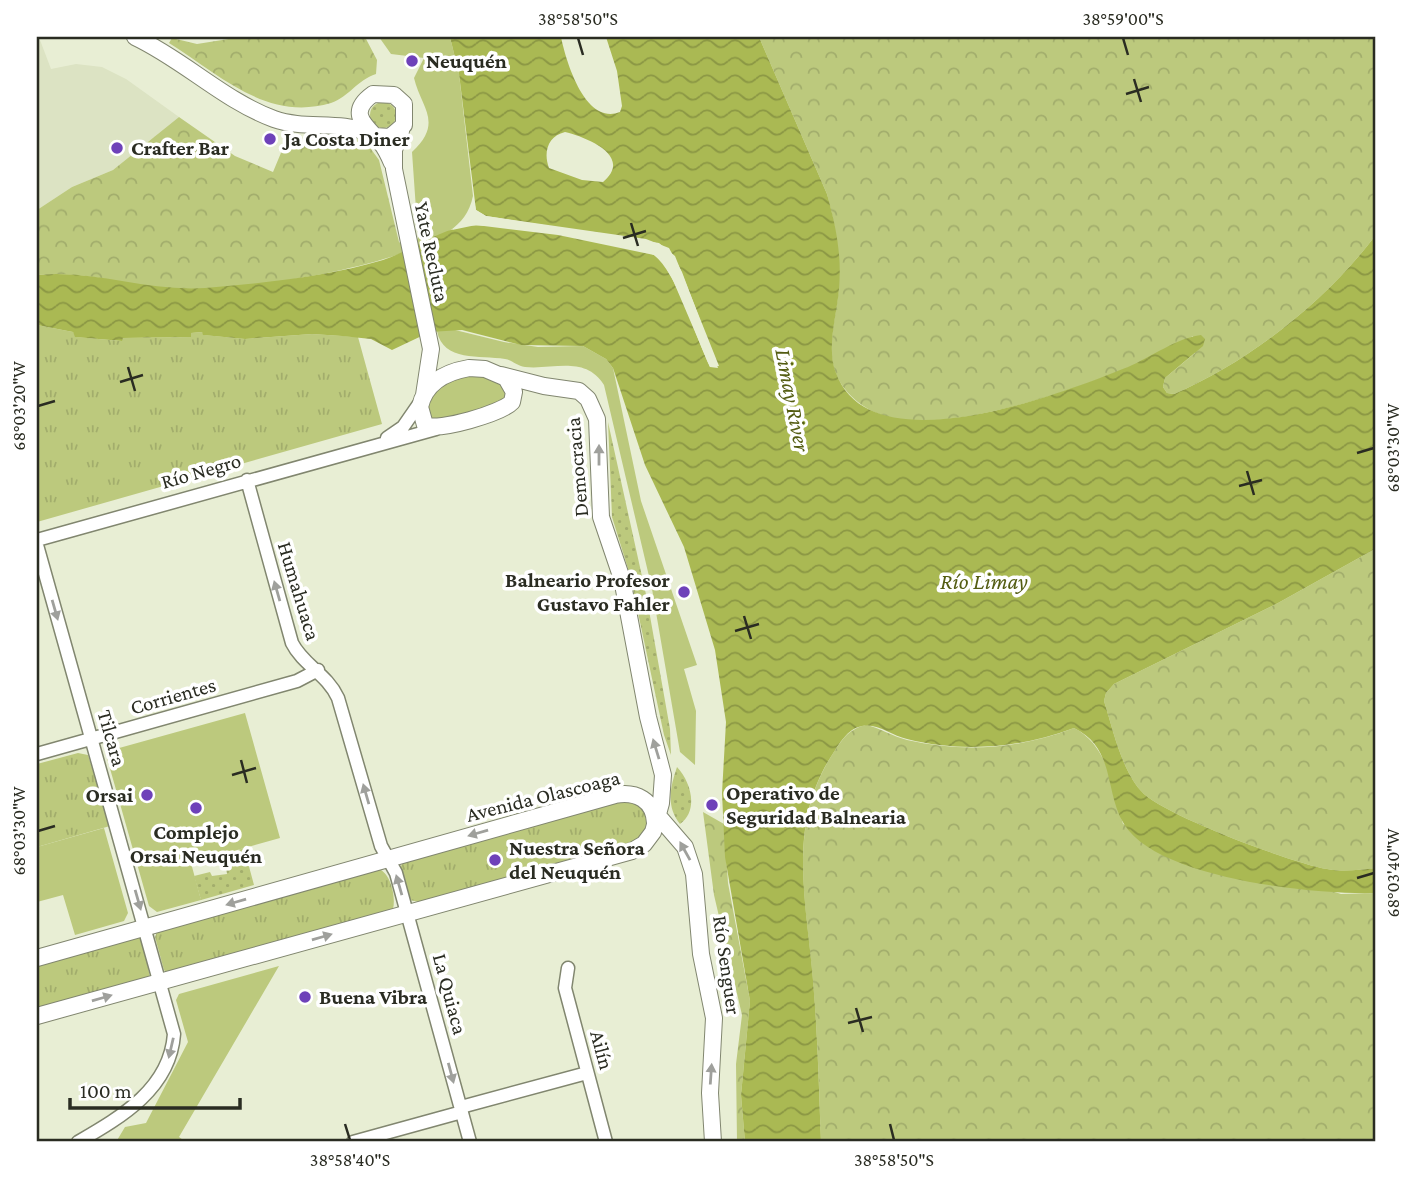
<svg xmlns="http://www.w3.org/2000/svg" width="1412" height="1179" viewBox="0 0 1412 1179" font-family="'Crimson Pro',serif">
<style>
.built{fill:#dce3c3}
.grass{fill:#bcc97d}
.forest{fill:url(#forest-crowns)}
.park{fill:url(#park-tufts)}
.garden{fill:url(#garden-dots)}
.water{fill:url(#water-waves);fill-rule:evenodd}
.pier{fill:#e8eed4}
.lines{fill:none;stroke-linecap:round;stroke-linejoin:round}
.minor-casing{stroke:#81866f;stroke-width:15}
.major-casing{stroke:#81866f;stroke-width:18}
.minor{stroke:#fff;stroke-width:12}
.major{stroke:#fff;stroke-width:16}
.oneway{fill:#9fa09c}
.ticks{fill:none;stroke:#2a2c22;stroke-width:2.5}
.poi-dot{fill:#6e41b9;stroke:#fff;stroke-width:2.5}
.labels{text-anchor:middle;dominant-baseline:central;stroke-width:7;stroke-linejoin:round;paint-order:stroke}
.poi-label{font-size:21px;font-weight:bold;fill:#2a2c22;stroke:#fff;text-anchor:start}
.street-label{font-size:21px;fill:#2a2c22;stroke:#fff}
.water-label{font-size:23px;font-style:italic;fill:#545d13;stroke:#fff}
.neatline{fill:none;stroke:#2a2c22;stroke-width:2.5}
.ticks-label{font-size:18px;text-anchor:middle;fill:#2a2c22}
</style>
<defs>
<pattern id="forest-crowns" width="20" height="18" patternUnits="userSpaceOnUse" patternTransform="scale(1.75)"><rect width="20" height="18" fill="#bcc97d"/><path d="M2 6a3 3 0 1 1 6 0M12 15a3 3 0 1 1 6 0" fill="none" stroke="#a2ad6c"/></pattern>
<pattern id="park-tufts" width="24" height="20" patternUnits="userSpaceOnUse" patternTransform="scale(1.75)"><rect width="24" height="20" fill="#bcc97d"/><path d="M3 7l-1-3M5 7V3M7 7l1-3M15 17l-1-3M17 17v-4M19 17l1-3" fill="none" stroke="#a2ad6c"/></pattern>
<pattern id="garden-dots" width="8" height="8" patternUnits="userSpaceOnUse" patternTransform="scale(1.75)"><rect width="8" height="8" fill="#bcc97d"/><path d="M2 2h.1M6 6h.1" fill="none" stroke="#a2ad6c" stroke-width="1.8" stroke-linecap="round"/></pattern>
<pattern id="water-waves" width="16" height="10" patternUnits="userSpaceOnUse" patternTransform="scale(1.75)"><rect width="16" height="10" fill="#aab953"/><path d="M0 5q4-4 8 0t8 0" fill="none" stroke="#8b9744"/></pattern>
</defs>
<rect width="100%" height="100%" fill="#e8eed4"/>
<!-- built -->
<path class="built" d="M40,40L51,69L76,64L102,67L126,79L179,117L113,170L72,187L37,210V41Z"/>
<!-- grass -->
<path class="grass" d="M379,37H450L459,74L473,196C466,230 438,237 410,250L418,238L412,152C444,122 421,108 414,78L424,58L391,54Z
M451,329L504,342L538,347L583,346L606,359L613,368L641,501L697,665L684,669L696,711L695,765L680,752L652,589L604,385C585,355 553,370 525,367C517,366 512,360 505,359C480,355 443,362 437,331Z
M476,374L503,381L508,400L437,423L428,416C424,386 453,379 476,374Z
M245,713L280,838L191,863L201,900L157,912L149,906L107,758L112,750Z
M104,828L128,913L124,921L75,935L63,895L37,902V847Z
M279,966L179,1137L186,1142H116L125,1127L146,1123L188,1042L176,1000L179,994Z"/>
<!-- forest -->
<path class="forest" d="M241,37H365L377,60L376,74C357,80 349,97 331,103C267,122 220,75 169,43L172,38L197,44Z
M759,37H1375V236C1326,301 1249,362 1174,394L1167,393L1163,387L1165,378L1195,353L1193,336C1129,374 965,434 893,418C869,414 845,396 836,374C825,347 838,312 839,284C840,252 835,224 827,194Z
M179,117L235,156L273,172L288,136C313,141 341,132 365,141L379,160L399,242L410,250C353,273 230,293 169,289C124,285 82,270 37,275V210L72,187L113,170Z
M1375,549V868C1359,870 1343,872 1327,869C1292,863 1169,817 1144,794C1122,773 1113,729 1104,701L1106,693L1114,684L1278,603Z
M866,725C880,728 892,736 907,740C964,753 1020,749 1074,728C1108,745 1114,790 1123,824L1341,894L1375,893V1142H821C819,1093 818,1043 814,994C809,912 784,830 832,755C841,741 848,729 866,725Z
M703,812L724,824L728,883L750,1001L741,1095L745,1142H737L736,1064L742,1015L714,895Z"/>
<!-- park -->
<path class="park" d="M37,325L73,332L76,337L121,341L123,338L191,337V333L202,332L204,335L245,339L312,334L358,337L382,424L37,522Z
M78,753L88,755L110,826L37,847V764Z
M617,799L635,801C650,817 649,825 638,843L420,902L409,900L400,868L403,862Z
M379,869C391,874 396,897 393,909L387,912L166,972L164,970L155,937L157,932Z
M137,937L142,939L150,977L37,1011V964Z"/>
<!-- garden -->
<path class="garden" d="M370 115a13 13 0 1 1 26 0a13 13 0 1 1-26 0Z
M608,422L647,599L670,729L671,755L664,735L630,575L612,517Z
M677,767C691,782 699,810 680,824C666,807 670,787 677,767Z
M244,848L254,885L201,900L194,876L210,872L212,876L227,874L226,867L242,863L238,850Z"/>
<!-- water -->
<path class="water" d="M450,37H561C566,61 585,126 620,112L622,106L617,71L606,37H759L827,194C836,226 842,256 839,289C837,315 826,348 836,373C871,469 1065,392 1128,367C1151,357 1177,338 1201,335L1205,339L1203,346L1165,378L1163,387L1167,393L1174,394C1249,362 1326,301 1375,236V549L1278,603L1114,684L1106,693L1104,701C1113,729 1122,773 1144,794C1169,817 1292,863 1327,869C1343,872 1359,870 1375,868V893C1316,895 1157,879 1124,824C1104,792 1116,748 1074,728C1020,748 964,753 907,739C892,736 878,723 862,726C847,729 840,743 832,755C784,829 809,911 814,993C818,1043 819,1093 821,1142H745L741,1095L750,1001L725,857L722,793L726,722L715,650L684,547L645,465L613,368L606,359L583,346L521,345L462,330L430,332L392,350L371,339L342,336L312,334L245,339L203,335L202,332L191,333V337L123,338L122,341L75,337L73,332L37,325V275C93,269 148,292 205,288C263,283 326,277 383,260C410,251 437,231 466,226C496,222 625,243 654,255C677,273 696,338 710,367L719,366L675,256L659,243L486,216L476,210L459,74ZM565,132C586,137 634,156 603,182L582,180L549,168C543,152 548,136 565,132Z"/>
<!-- pier -->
<path class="pier" d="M473,196L476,210L486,216L646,239L669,248L682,272L718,368L710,367L672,278L662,261L654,255L558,235L476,225L452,230L460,224L476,222L559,232L655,252L671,267L696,331L715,365L679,273L666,251L646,242L485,219L472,212Z"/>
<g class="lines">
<!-- minor casing -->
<g class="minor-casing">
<path id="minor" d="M387,438L403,427L421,401
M247,480L292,643C303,665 327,674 338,698L381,846L396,873L470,1142
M37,540L436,429
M37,545L174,1034C170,1089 121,1117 78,1142
M37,754L297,681L318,670
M568,968L565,988L606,1142
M461,1107L587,1073
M353,1142L462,1112"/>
</g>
<!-- major casing -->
<g class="major-casing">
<path id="major" d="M135,37C184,60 223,100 274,119C305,130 339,120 369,133
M401,131L394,150V169L431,349L424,395
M374,136L390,137L404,125V104L394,95L373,94C345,114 368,127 381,143C386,149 389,156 392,163
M469,368L485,369L506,378L514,392L512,402C502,413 438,432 425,425L420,407C425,382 446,372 469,368Z
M653,810L685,847L694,874L701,954L714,1018L710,1093L713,1142
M37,958L615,795C636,791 654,800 655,823
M37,1016L632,851L644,844L653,832L661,803L663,775L648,717L622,579L601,517L597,419L588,399L579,391L544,386L501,375"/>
</g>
<!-- minor -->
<use href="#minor" class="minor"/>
<!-- major -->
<use href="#major" class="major"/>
</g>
<!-- one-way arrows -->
<defs><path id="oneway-solid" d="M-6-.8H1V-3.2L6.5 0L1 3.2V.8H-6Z" transform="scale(1.75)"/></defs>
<g class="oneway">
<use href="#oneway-solid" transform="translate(599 455) rotate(-90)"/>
<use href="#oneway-solid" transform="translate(277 591) rotate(-106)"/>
<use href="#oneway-solid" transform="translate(55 610) rotate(74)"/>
<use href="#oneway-solid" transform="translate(656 749) rotate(-107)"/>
<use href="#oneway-solid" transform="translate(366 794) rotate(-106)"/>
<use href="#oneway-solid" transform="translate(478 833) rotate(164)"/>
<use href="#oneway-solid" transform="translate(685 851) rotate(-119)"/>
<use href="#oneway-solid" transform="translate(399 885) rotate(-106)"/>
<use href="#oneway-solid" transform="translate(138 900) rotate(74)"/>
<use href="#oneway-solid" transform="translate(236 902) rotate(164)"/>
<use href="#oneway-solid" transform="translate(322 937) rotate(-16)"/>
<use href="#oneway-solid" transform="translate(102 998) rotate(-16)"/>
<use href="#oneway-solid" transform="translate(171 1048) rotate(103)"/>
<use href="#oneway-solid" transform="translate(451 1073) rotate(75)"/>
<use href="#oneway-solid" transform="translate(711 1074) rotate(-86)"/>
</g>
<!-- ticks -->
<path class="ticks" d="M578,38L583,55M1123,38L1128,55M1134,79L1141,102M1126,94L1149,87M631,223L638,246M623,238L646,231M128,367L135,391M120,382L143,375M38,406L55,401M1357,453L1374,448M1247,471L1254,495M1239,486L1262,480M744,616L751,639M735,631L759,624M241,760L247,783M232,775L256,768M38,831L55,826M1357,878L1374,873M856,1008L863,1032M848,1023L872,1017M345,1124L350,1140M890,1124L894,1140"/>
<!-- markers -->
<g class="poi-dot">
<circle cx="412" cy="61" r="7"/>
<circle cx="270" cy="139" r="7"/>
<circle cx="117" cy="148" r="7"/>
<circle cx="684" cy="592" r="7"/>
<circle cx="147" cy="795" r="7"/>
<circle cx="712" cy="805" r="7"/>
<circle cx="196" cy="808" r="7"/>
<circle cx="495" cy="860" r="7"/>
<circle cx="305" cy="997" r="7"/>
</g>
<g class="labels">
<!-- poi labels -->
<g class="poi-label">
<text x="426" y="61">Neuquén</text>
<text x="284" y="139">Ja Costa Diner</text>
<text x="131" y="148">Crafter Bar</text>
<text x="670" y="580" text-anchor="end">Balneario Profesor<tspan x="670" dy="24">Gustavo Fahler</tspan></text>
<text x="726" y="793">Operativo de<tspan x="726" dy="24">Seguridad Balnearia</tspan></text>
<text x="133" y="795" text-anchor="end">Orsai</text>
<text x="196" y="832" text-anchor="middle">Complejo<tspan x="196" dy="24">Orsai Neuquén</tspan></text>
<text x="509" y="848">Nuestra Señora<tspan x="509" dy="24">del Neuquén</tspan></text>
<text x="319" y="997">Buena Vibra</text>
</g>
<!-- street labels -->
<g class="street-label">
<text transform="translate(432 252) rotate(78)">Yate Recluta</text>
<text transform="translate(577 467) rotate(-95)">Democracia</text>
<text transform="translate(201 471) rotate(-16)">Río Negro</text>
<text transform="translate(299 591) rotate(73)">Humahuaca</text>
<text transform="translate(173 696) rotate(-16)">Corrientes</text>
<text transform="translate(112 738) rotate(74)">Tilcara</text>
<text transform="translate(543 796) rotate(-14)">Avenida Olascoaga</text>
<text transform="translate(727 965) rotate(82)">Río Senguer</text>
<text transform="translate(450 994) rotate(75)">La Quiaca</text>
<text transform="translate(602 1050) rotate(75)">Ailín</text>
</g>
<!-- water labels -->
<g class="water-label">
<text transform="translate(793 400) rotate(79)">Limay River</text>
<text x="984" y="581">Río Limay</text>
</g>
</g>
<!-- border -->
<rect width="1412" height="1179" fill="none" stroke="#ffffff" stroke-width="77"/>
<!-- scale -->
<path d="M70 1098v10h170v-10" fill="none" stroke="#2a2c22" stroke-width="3.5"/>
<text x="80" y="1098" font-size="21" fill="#2a2c22" stroke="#ffffff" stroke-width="5" paint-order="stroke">100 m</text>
<rect x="38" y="38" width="1336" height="1102" class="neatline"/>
<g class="ticks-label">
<text x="578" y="25">38°58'50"S</text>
<text x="1123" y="25">38°59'00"S</text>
<text transform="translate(19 406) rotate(-90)" y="6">68°03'20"W</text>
<text transform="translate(1393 448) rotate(-90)" y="6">68°03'30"W</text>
<text transform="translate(19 831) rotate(-90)" y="6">68°03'30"W</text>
<text transform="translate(1393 873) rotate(-90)" y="6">68°03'40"W</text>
<text x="350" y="1166">38°58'40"S</text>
<text x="894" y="1166">38°58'50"S</text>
</g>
</svg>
